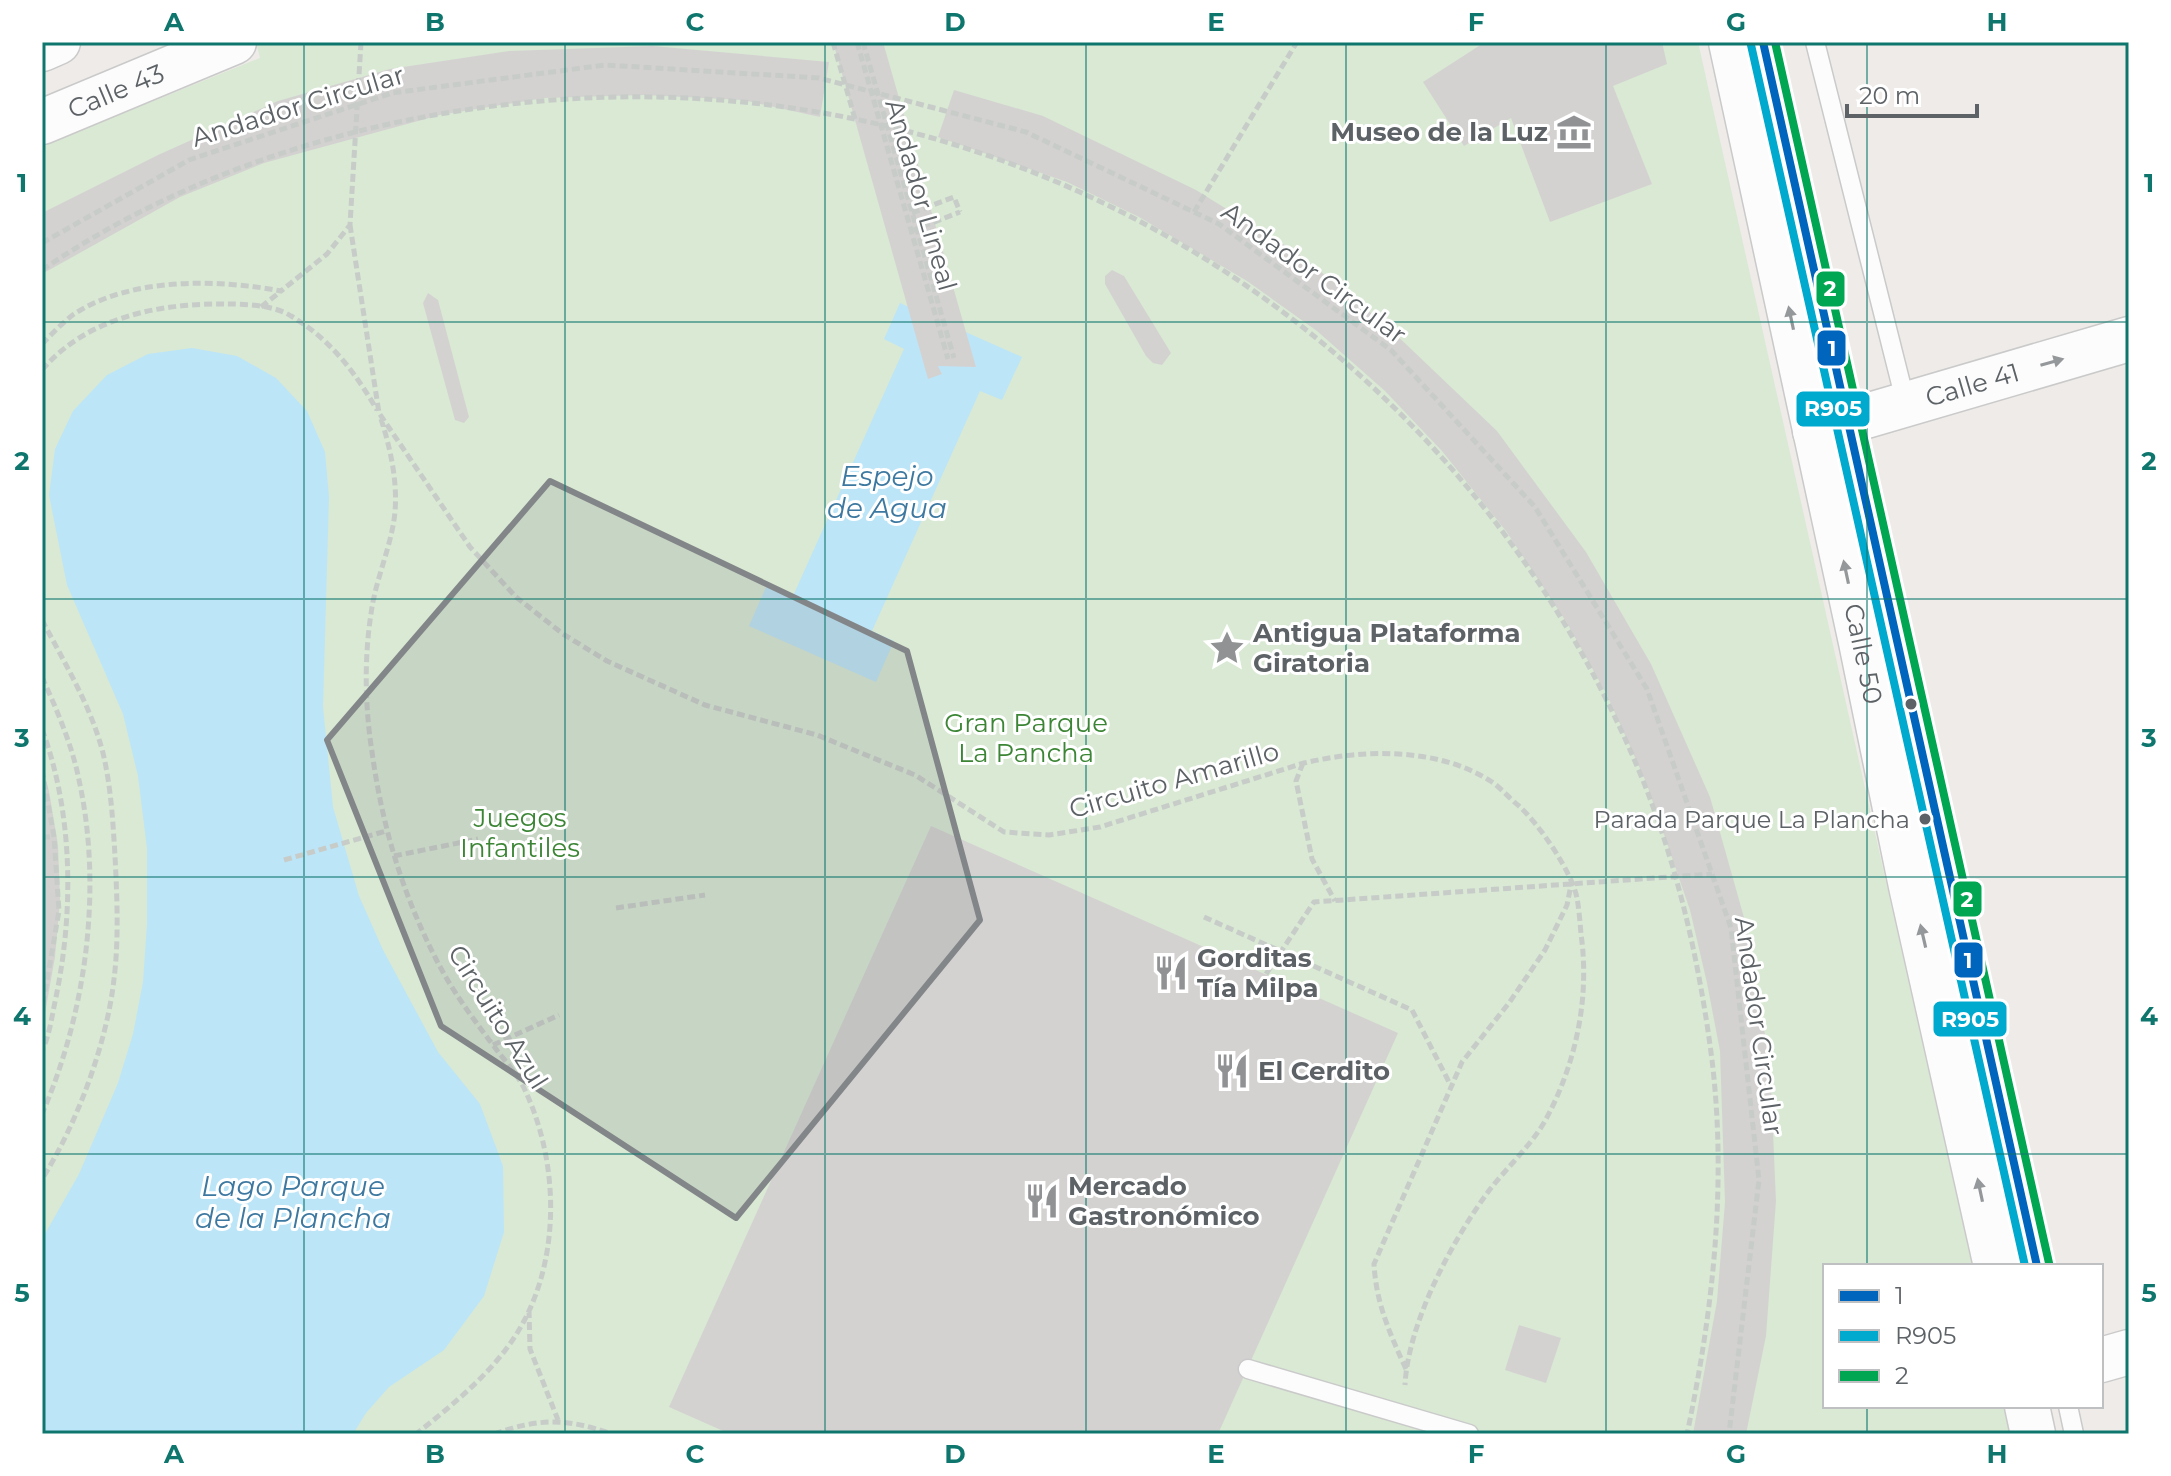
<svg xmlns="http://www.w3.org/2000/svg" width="2171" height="1476" viewBox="0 0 2171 1476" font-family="Montserrat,sans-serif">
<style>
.green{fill:#d9e9d4}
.water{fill:#bce5f8}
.building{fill:#d4d2d1}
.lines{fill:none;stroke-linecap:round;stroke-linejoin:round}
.service-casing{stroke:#cacaca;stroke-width:21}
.tertiary-casing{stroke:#cacaca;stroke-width:47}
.secondary-casing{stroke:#cacaca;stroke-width:47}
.path{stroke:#c7ccc9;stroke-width:5;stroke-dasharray:8 4;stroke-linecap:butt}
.service{stroke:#fcfcfc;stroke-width:18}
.tertiary{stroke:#fcfcfc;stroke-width:44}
.secondary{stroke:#fcfcfc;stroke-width:44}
.path-bridge{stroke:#c7ccc9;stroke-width:5;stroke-dasharray:8 4;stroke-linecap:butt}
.bus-1-casing{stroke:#fff;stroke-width:14}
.bus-2-casing{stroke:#fff;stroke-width:14}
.bus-3-casing{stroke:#fff;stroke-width:14}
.bus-1{stroke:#0065bd;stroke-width:8}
.bus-2{stroke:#00a9ce;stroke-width:8}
.bus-3{stroke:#00a651;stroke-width:8}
.oneway{fill:#95989a}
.marked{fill:#838688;fill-opacity:0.2;stroke:#838688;stroke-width:6;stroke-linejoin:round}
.grid{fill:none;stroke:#0f766e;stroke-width:2;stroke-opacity:0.55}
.bus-dot{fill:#5d6266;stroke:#fff;stroke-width:3}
.labels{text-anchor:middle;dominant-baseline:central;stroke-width:6;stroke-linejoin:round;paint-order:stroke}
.bus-label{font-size:24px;fill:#5d6266;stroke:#fff;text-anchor:end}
.street-label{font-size:26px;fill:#5d6266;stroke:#fff}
.poi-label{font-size:26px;font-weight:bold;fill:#5d6266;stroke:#fff;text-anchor:start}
.park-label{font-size:26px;fill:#3b8535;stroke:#fff}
.water-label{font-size:28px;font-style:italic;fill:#3d78a0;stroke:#fff}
.line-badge{stroke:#fff;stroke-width:3}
.badge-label{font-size:22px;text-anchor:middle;font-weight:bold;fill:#fff}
.neatline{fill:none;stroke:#0f766e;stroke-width:3}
.grid-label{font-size:26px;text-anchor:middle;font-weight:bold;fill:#0f766e}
</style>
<rect width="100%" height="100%" fill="#eeebe8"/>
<!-- green -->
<path class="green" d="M256,42H1698L1972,1266H1825V1406H2004L2010,1434H42V146L260,58Z"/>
<!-- water -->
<path class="water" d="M900,303L1022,357L1002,400L980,391L872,631L894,641L876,682L749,626L767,585L793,596L904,349L884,339Z
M192,348L237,356L276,378L307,411L325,452L329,497L323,707L333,807L359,896L383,950L438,1052L480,1104L503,1166L504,1232L484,1296L444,1350L389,1387L366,1413L353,1434H42V1239L79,1174L118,1083L133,1034L143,982L147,924V848L138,776L123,714L67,585L49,495L55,449L73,411L107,375L148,354Z"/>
<!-- building -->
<path class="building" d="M833,42H883L976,367L938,366L942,374L928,379Z
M1485,42H1662L1667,64L1613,86L1652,184L1550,222L1511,118L1464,146L1423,82Z
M653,46L829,62L820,117L743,100L644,95L544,98L440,115L264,163L180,197L42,274V213L158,155L278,101L390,69L509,51Z
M954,90L1043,116L1196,190L1299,254L1388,327L1497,431L1586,552L1651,664L1710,797L1747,928L1770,1064L1776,1201L1766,1336L1746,1434H1693L1717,1301L1725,1202L1720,1051L1707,983L1690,910L1646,782L1607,695L1567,623L1506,531L1442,451L1385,391L1317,331L1247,281L1139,217L1067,182L938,137Z
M1112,270L1124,276L1171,353L1162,365L1153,363L1146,356L1105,284V276Z
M428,293L438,300L469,417L464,423L455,420L423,303Z
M42,768L49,791L58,845L60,901L55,957L44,1019Z
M931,826L1398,1033L1218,1434H730L669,1407Z
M1519,1325L1561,1338L1546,1383L1505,1370Z"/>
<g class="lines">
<!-- service casing -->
<g class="service-casing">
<path id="service" d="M1763,42L2037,1266
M1815,42L1906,404
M1248,1369L1469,1434
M2068,1406L2074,1434"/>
</g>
<!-- tertiary casing -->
<g class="tertiary-casing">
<g id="tertiary">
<path id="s1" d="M1815,431L2129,339"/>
<path d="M2101,1360L2129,1352"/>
</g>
</g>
<!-- secondary casing -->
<g class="secondary-casing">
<g id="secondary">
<path id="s2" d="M1731,42L1861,642L1911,886L1996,1266"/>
<path d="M42,49L58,42"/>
<path id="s3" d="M42,122L234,42"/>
<path d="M2027,1406L2033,1434"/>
</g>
</g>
<!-- path -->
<path class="path" d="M833,42L855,119
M863,42L954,358
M1194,212L1297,42
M912,213L954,197L960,212
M350,225L379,413L470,547L516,597L563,634L607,661L705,705L817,735L915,775L1004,832L1049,835L1100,827L1304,763C1363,749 1439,747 1492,782C1502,789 1510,799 1519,806C1539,824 1572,872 1577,898C1579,909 1580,922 1581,934C1590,998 1576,1064 1545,1121C1530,1147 1506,1168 1488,1192C1452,1241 1408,1323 1405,1385
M42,243L189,160L392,93L605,65L819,78L877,93L1026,132L1219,224L1391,350L1535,507L1647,689L1731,928L1759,1180L1729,1434
M42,270C188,170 366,116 541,101C1022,59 1464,337 1644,783C1679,871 1700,966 1712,1060C1727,1185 1713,1311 1687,1434
M261,307L280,292
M42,344C52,334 63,322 74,314C131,277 217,279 281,291L327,254L350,225L361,42
M42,370C87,317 160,303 226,304C246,304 274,305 291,316C330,339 355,372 377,410
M381,419C391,450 399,487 394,520C389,552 375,582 371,614C364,659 365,707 372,752C382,825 402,893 436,959C452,991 474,1020 496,1049C505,1061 517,1074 524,1088C558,1159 561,1251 524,1321C500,1367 455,1403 416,1434
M42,620C64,662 91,706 103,753C111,787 113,822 115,856C117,896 119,939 114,979C107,1043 77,1124 42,1179
M42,677C57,710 72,745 79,780C103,889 86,1013 42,1114
M42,729C73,813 74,910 56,997C52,1015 50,1034 42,1051
M1303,763L1296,781L1312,859L1335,901
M42,770L54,837L59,911L42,1009
M42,837H54
M394,856L478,839
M284,860L386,831
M616,908L705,895
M1204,917L1412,1010L1451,1086
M1266,974L1314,902L1712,874
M493,1045L559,1015
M529,1310L530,1349L558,1420
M1406,1369C1390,1334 1376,1303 1374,1264L1462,1062L1509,1003L1545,950L1567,905L1571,885
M494,1434C540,1418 566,1418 612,1434"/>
<!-- service -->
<use href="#service" class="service"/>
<!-- tertiary -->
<use href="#tertiary" class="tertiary"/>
<!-- secondary -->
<use href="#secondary" class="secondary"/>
<!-- path-bridge -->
<path class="path-bridge" d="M857,42L948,359
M911,231L960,212"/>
<!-- bus-1 casing -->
<g class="bus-1-casing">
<path id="bus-1" d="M1763,42L2037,1266"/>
</g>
<!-- bus-2 casing -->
<g class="bus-2-casing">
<path id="bus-2" d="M1751,45L2025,1266"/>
</g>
<!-- bus-3 casing -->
<g class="bus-3-casing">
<path id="bus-3" d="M1775,42L2049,1263"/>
</g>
<!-- bus-1 -->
<use href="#bus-1" class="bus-1"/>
<!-- bus-2 -->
<use href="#bus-2" class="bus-2"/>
<!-- bus-3 -->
<use href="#bus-3" class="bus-3"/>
</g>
<!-- one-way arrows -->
<defs><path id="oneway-solid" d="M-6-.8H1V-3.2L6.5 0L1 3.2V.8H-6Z" transform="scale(2)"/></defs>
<g class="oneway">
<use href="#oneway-solid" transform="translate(1791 318) rotate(-102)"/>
<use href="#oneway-solid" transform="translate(2052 362) rotate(-16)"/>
<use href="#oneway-solid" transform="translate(1846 572) rotate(-102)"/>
<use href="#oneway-solid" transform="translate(1923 936) rotate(-103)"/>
<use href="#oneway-solid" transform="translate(1980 1190) rotate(-102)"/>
</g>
<!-- marked area -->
<path class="marked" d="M550,481L907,651L980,920L736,1218L441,1026L327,740Z"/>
<!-- grid -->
<path class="grid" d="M304,42V1434M565,42V1434M825,42V1434M1086,42V1434M1346,42V1434M1606,42V1434M1867,42V1266M42,322H2129M42,599H2129M42,877H2129M42,1154H2129M1867,1406V1434"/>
<!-- icons -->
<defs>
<g id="museum-bare" transform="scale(2.76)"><path d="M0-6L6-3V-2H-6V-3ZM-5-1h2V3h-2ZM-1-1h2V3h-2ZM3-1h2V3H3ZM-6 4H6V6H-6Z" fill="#909294" stroke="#fff" stroke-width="2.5" paint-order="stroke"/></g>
<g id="sight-bare" transform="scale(2.76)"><path d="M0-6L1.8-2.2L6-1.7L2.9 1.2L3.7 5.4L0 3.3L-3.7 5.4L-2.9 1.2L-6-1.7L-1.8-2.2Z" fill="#909294" stroke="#fff" stroke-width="2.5" paint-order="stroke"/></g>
<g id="restaurant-bare" transform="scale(2.76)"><path d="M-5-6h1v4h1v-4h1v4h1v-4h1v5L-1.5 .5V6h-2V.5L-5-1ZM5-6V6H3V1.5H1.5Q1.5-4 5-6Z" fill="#909294" stroke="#fff" stroke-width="2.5" paint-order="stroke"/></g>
</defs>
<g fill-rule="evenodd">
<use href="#museum-bare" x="1574" y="132"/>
<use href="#sight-bare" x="1227" y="648"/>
<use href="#restaurant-bare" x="1171" y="973"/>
<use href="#restaurant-bare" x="1232" y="1071"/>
<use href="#restaurant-bare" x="1042" y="1201"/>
</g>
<!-- markers -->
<g class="bus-dot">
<circle cx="1911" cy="704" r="7"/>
<circle cx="1925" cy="819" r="7"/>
</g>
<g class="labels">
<!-- bus labels -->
<g class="bus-label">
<text x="1910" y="819">Parada Parque La Plancha</text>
</g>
<!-- street labels -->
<g class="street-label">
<text stroke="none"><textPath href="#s3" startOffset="80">Calle 43</textPath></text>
<text transform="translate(298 106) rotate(-17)">Andador Circular</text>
<text transform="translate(921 195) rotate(74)">Andador Lineal</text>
<text transform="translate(1314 273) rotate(36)">Andador Circular</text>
<text stroke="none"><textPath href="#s1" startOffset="164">Calle 41</textPath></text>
<text stroke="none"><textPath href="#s2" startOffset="626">Calle 50</textPath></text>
<text transform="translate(1174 780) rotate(-16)">Circuito Amarillo</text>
<text transform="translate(498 1017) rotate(58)">Circuito Azul</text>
<text transform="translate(1759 1026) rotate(82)">Andador Circular</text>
</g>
<!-- poi labels -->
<g class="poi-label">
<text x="1548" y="132" text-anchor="end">Museo de la Luz</text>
<text x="1253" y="633">Antigua Plataforma<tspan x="1253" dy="30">Giratoria</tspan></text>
<text x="1197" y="958">Gorditas<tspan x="1197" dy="30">Tía Milpa</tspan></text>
<text x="1258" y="1071">El Cerdito</text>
<text x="1068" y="1186">Mercado<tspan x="1068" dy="30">Gastronómico</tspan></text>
</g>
<!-- park labels -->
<g class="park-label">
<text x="1026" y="723">Gran Parque<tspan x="1026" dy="30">La Pancha</tspan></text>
<text x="520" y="818">Juegos<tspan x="520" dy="30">Infantiles</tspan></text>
</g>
<!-- water labels -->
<g class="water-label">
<text x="887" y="476">Espejo<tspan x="887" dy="32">de Agua</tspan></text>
<text x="293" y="1186">Lago Parque<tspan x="293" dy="32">de la Plancha</tspan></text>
</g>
</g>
<g class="line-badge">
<rect x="1815" y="270" width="31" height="38" rx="8" fill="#00a651"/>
<rect x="1816" y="329" width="31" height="38" rx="8" fill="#0065bd"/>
<rect x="1795" y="390" width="76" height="38" rx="8" fill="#00a9ce"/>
<rect x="1952" y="880" width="31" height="38" rx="8" fill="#00a651"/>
<rect x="1953" y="941" width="31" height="38" rx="8" fill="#0065bd"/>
<rect x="1932" y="1000" width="76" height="38" rx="8" fill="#00a9ce"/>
</g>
<g class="badge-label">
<text x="1830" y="296">2</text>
<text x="1832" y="356">1</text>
<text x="1833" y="416">R905</text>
<text x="1967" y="907">2</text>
<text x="1968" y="968">1</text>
<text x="1970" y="1027">R905</text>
</g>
<!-- border -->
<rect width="2171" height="1476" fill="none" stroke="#ffffff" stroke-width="88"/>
<!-- legend -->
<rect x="1823" y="1264" width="280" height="144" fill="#ffffff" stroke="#bec0c2" stroke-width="2"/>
<rect x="1839" y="1290" width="40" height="12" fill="#0065bd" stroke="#bec0c2" stroke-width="2"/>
<text x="1895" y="1304" font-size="24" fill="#5d6266">1</text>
<rect x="1839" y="1330" width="40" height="12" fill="#00a9ce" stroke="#bec0c2" stroke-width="2"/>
<text x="1895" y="1344" font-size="24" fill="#5d6266">R905</text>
<rect x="1839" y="1370" width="40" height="12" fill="#00a651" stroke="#bec0c2" stroke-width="2"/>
<text x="1895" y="1384" font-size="24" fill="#5d6266">2</text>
<!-- scale -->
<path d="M1847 104v12h130v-12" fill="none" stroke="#5d6266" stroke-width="4"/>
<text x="1859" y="104" font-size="24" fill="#5d6266" stroke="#ffffff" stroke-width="6" paint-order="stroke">20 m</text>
<rect x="44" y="44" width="2083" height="1388" class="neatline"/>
<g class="grid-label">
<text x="174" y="31">A</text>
<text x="435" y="31">B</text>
<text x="695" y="31">C</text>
<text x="955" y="31">D</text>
<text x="1216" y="31">E</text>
<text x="1476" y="31">F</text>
<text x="1736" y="31">G</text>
<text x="1997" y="31">H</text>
<text x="22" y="192">1</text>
<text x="2149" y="192">1</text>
<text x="22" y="470">2</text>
<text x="2149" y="470">2</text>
<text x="22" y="747">3</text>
<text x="2149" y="747">3</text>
<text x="22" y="1025">4</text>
<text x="2149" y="1025">4</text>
<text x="22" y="1302">5</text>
<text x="2149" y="1302">5</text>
<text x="174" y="1463">A</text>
<text x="435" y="1463">B</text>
<text x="695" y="1463">C</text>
<text x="955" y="1463">D</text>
<text x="1216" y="1463">E</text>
<text x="1476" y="1463">F</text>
<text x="1736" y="1463">G</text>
<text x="1997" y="1463">H</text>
</g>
</svg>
